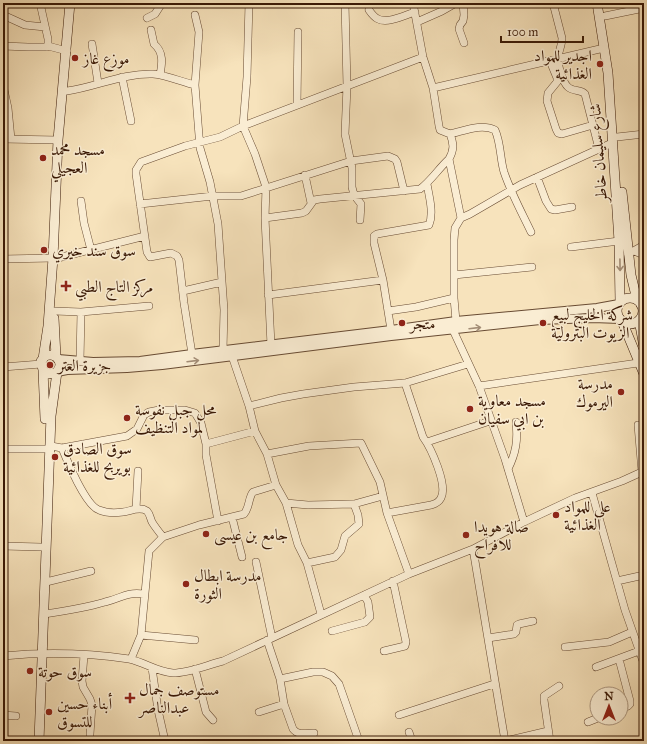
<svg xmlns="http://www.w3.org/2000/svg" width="647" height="744" viewBox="0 0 647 744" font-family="'IM FELL Great Primer',Amiri,serif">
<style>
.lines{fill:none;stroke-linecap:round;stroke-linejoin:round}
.minor-casing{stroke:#684b33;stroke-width:8}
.tertiary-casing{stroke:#684b33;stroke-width:10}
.secondary-casing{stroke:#391805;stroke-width:10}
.minor{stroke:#faedd3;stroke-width:7}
.tertiary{stroke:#faedd3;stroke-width:8}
.secondary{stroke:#faedd3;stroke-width:9}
.oneway{stroke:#a38d76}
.poi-dot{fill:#8f2418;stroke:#faedd3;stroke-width:1.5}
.labels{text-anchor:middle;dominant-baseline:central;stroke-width:3;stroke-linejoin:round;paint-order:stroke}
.poi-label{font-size:16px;fill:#391805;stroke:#faedd3;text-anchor:start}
.street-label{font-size:16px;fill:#391805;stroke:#faedd3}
</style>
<rect width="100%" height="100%" fill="#f7e3bc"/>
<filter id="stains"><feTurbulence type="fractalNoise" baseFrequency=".005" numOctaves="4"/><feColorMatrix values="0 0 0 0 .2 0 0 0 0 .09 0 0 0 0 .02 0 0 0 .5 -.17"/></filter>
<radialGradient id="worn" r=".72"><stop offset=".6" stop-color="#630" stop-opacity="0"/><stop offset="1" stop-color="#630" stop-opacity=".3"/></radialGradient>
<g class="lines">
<!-- minor casing -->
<g class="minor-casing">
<path id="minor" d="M249,3L247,77L243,126L255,154L266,187L265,218L271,345
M345,3L347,86L345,134L352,168V187L354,195L361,204L360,220
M413,3L423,57L433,88L439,126L440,130L450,134C454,144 454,150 449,159L461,218L455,228L454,240V298L456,321
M463,3L464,15L463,21L460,25L459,29L464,43
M553,3L562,38C562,45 559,50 558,57C557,63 563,83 568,87C573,92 581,89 585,94L599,149
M369,10C371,13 374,17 378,19C388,24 405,15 415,12
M3,15L25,25L45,27
M195,15L199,32L195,85
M605,16L644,8
M147,18L155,14L162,3
M417,22L442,11L456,3
M151,30L154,44C164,52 162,64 160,75
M92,44L98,83
M3,46L28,47H46L48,46V39L40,3
M48,46L67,51
M550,61L557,78V82L548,93L547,101L556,129L558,133L562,134L593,125
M122,77L131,121
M3,85L8,108L11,139
M433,88L604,48
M67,91C96,87 123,73 153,74C166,75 182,82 195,85L200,148L210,182L218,224L224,310L223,350
M297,105L298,32
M450,134C464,131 481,123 495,130C501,143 500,159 504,172C511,193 522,213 531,232
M617,137L644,134
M3,139L58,140
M305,175L311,203
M537,177L546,201L551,209L555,210L572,207
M81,201L84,223L91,250
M140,204L213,196H241L351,161L388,156L395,159L397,162L404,191
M265,218L302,213L306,211L314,200L320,199L420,189C431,181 439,168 449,159
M461,218L470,214L520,185L612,143
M571,247L619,241
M634,251L644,255
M628,254L644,245
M58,258L145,236
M3,259L53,258
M454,275L532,267
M183,291L222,282
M268,295L383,280
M54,311L81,312L149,306
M388,311L416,307L454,298
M391,330L383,280L374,243V236L377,234L429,225C434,213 429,196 427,184
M453,330L479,386L505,459L524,522
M192,354L184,303L179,260L177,256L171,253L150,257L147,252L136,174V170L141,162L185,146L220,137L243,126L423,57
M232,356L249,406L255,431L267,454L276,485L286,503L298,545L307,563L321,614
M80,361L81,312
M3,367L41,364
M479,386L638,363
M249,406L281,398L303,394L354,387L405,383L468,364
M638,425L642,472
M427,442L490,421
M206,444L255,431
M51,446L62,448L127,436L137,429L144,415L149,412L159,410H185L195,413L201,423L206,444V455L218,521
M62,448C67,461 86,506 99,510C106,513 116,513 123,512C131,511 140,506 147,511C150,514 150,518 152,522C155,527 159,532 163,537
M3,449H45
M267,454L309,446L361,443L380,482L387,513L409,574
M508,469C516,453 518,440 516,422
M592,493L625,610L644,664
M286,503L308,505L354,504L383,496
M136,509L138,471
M387,513L431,505C435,504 439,502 441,498C448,485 431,448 423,437L405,383
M232,517L242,557
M3,546L41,547
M473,549L505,741
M256,562L272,638
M307,563L335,557L341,550L345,536L359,524L358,515L354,504
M617,581L644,575
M46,582L91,571
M44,614C65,611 85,608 105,602C123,598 124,592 144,594
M332,631L365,622L370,617L368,602L364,595
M141,635L195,640
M488,638L514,634L516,632L517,625L519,624L533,621
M267,640L280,679L284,704L293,729C298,736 307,733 314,733
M565,647L609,642L632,632
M384,651L405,646L406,642L393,581
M84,655L82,681L83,687L90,699L92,705L90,734
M3,656C45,652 87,653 129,659C144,662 157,672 173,673C189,673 207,665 223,661L409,574L473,549L524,522L575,498L622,481L644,471
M131,659L141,635L149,551L163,537L199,525L244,514C250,507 248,498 253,492L276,485
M619,659L630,701V704L628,706L621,709
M596,667L639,651
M152,668L158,710L165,741
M195,669L206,712L213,720
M280,679L313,672H323L332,676L339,684L359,741
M259,712L284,704
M3,715L16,716
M399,715L494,684
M588,722L598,718
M409,732L412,741
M505,741L548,731
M550,741L544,700V696L559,686"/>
</g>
<!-- tertiary casing -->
<g class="tertiary-casing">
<path id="tertiary" d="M641,305H644
M58,359L93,362L140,361L192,354L391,330L456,321L597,308L619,304
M57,372L67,370L127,368L162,365L391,336L540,320L593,318L620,319"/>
</g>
<!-- secondary casing -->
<g class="secondary-casing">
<path id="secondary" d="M597,3L608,73L619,241L620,302
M622,192L631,275L637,300
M617 311a13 13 0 1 1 26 0a13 13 0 1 1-26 0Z
M54,318L56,357
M639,320L644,347
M622,321L644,374
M43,359L48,326L53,258L58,140L70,3
M43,370L45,419
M39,741L51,416L57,372L60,366C60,357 53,353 45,356L41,361L43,370L49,374L57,372"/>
</g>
<!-- minor -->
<use href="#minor" class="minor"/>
<!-- tertiary -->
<use href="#tertiary" class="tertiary"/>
<!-- secondary -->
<use href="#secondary" class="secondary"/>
</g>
<!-- one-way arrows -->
<defs><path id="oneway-shaft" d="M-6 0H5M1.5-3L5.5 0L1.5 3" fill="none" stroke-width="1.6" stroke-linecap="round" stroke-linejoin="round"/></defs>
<g class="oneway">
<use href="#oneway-shaft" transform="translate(620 265) rotate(89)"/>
<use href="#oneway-shaft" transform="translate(475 328) rotate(-7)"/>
<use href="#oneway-shaft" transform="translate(193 361) rotate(-7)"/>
</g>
<!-- markers -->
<g class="poi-dot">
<circle cx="75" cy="58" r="4"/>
<circle cx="600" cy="64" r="4"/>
<circle cx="43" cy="158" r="4"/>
<circle cx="44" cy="250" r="4"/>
<path d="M64 280h4v4h4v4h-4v4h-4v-4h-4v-4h4z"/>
<circle cx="402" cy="323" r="4"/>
<circle cx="543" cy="323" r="4"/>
<circle cx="50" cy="365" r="4"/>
<circle cx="621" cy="392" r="4"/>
<circle cx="470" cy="409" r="4"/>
<circle cx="127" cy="418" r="4"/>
<circle cx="55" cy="457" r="4"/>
<circle cx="556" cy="515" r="4"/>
<circle cx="206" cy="534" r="4"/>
<circle cx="466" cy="535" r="4"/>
<circle cx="186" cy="584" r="4"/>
<circle cx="30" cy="671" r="4"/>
<path d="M128 692h4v4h4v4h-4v4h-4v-4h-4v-4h4z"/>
<circle cx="49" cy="712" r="4"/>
</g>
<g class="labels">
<!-- poi labels -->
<g class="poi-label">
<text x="592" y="55" text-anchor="end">اجدير للمواد<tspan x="592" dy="18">الغذائية</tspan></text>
<text x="83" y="58">موزع غاز</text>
<text x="51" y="149">مسجد محمد<tspan x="51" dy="18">العجيلي</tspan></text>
<text x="52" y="250">سوق سند خيري</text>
<text x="75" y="286">مركز التاج الطبي</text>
<text x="551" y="314">شركة الخليج لبيع<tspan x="551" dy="18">الزيوت البترولية</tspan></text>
<text x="410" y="323">متجر</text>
<text x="58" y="365">جزيرة العتر</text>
<text x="613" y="383" text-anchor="end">مدرسة<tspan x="613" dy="18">اليرموك</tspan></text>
<text x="478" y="400">مسجد معاوية<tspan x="478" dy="18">بن ابي سفيان</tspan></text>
<text x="135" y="409">محل جبل نفوسة<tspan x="135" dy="18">لمواد التنظيف</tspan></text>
<text x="63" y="448">سوق الصادق<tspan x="63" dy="18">بويربح للغذائية</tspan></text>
<text x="564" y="506">علي للمواد<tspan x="564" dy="18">الغذائية</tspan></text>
<text x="474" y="526">صالة هويدا<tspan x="474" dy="18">للافراح</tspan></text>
<text x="214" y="534">جامع بن عيسى</text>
<text x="194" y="575">مدرسة ابطال<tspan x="194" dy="18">الثورة</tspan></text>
<text x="38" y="671">سوق حوتة</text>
<text x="139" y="689">مستوصف جمال<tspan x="139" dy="18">عبدالناصر</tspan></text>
<text x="57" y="703">أبناء حسين<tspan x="57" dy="18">للتسوق</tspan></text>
</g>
<!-- street labels -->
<g class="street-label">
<text transform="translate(598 153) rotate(-94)">شارع سليمان خاطر</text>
</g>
</g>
<!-- margin -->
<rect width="647" height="744" fill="none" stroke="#f7e3bc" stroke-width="16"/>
<rect x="4" y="4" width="639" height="736" fill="none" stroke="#391805" stroke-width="2"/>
<rect x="8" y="8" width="631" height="728" fill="none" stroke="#391805"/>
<!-- north arrow -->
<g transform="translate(609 706)"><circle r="19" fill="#faedd3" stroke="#ad9881"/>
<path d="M0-3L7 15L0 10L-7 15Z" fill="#8f2418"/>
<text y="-6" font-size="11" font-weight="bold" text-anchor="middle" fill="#391805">N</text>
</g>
<!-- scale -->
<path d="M501 36v6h82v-6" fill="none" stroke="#391805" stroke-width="2"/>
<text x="507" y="36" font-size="12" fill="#391805" stroke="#faedd3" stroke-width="3" paint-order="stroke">100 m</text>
<rect width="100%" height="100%" filter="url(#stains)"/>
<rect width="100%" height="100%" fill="url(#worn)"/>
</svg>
